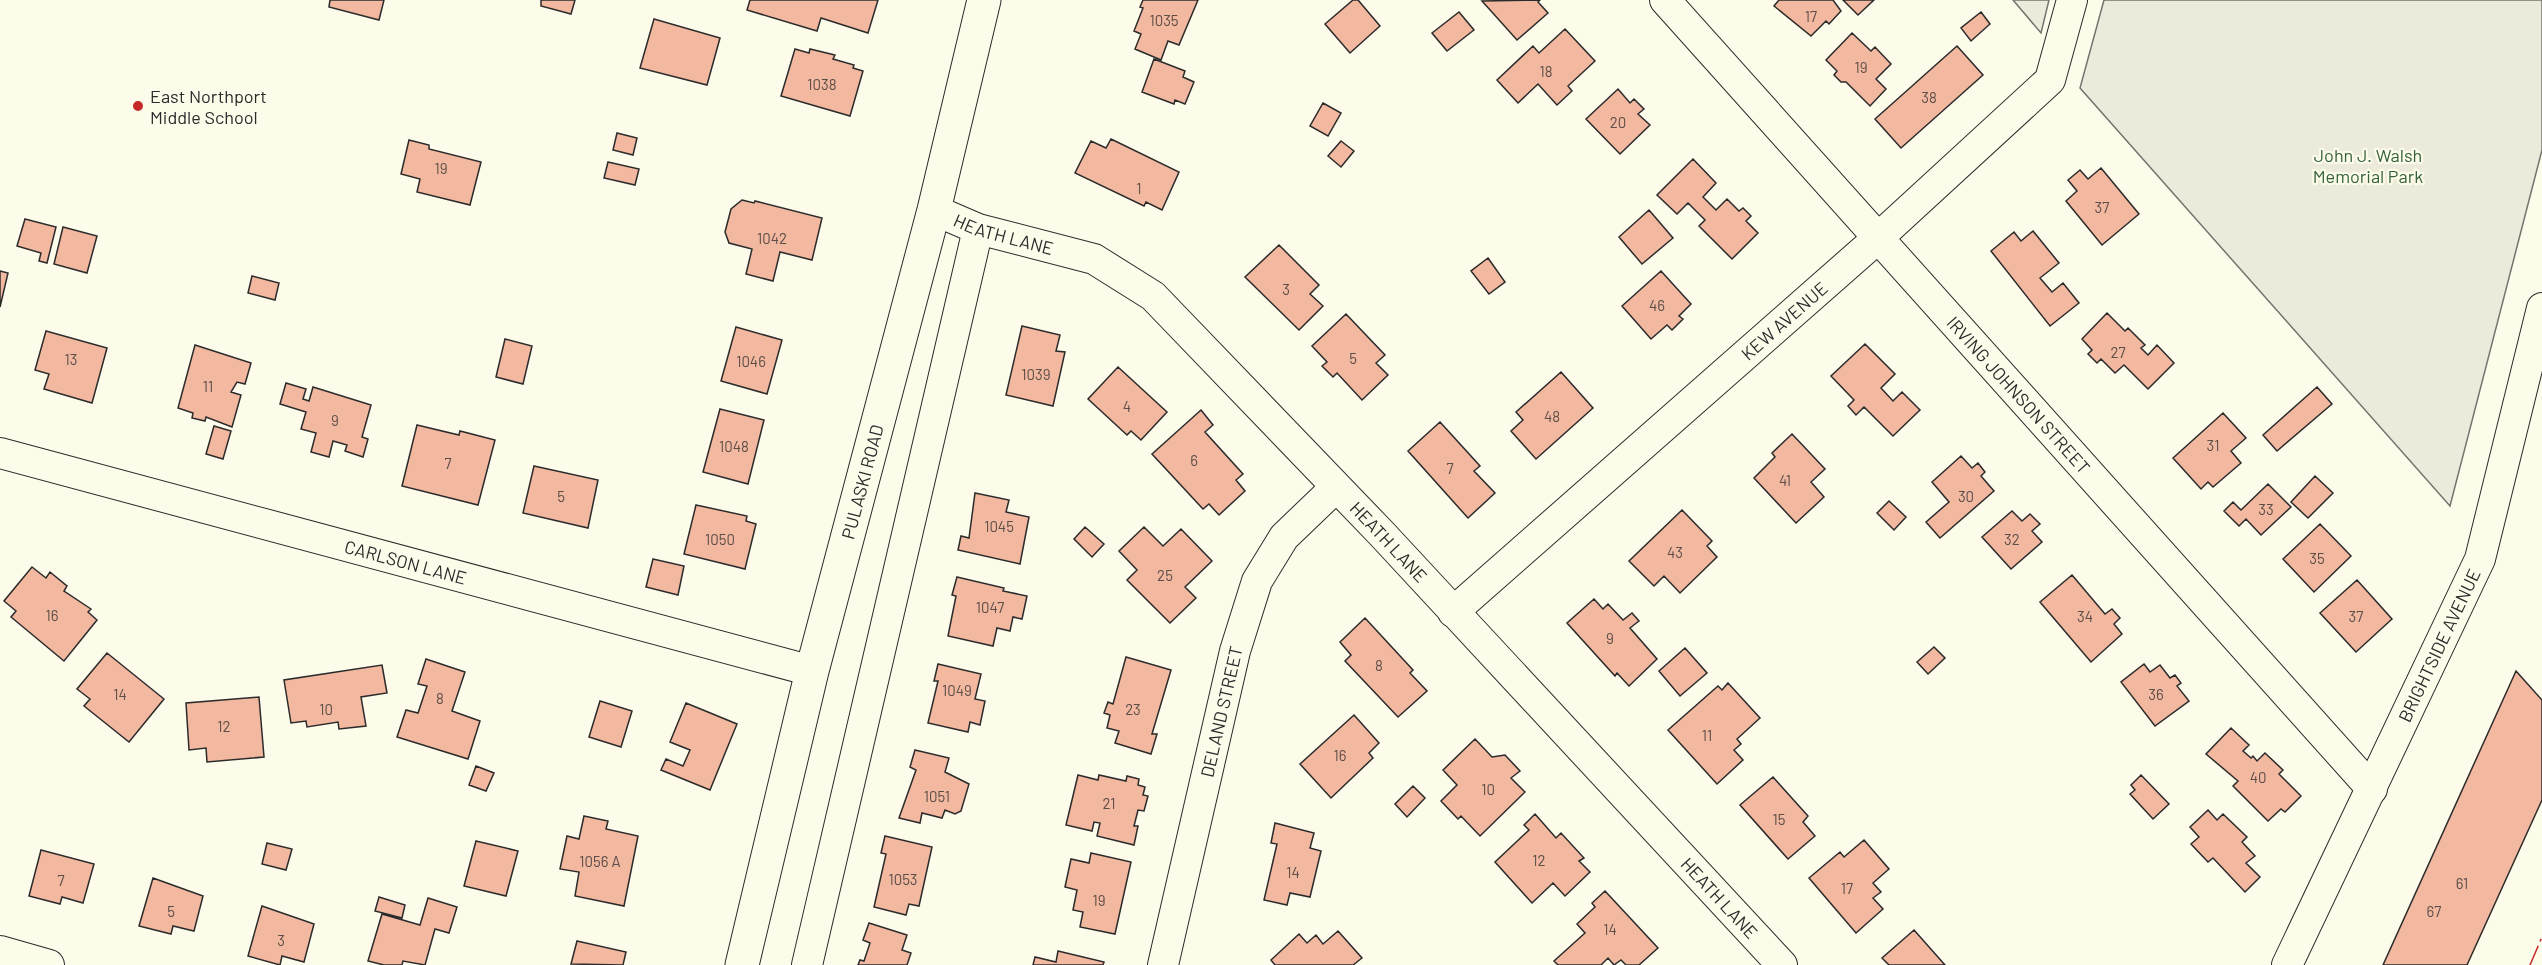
<svg xmlns="http://www.w3.org/2000/svg" width="2542" height="965" viewBox="0 0 2542 965" font-family="Barlow,sans-serif">
<style>
.green{fill:#ecebdb;stroke:#74746e;stroke-width:1.5}
.building{fill:#f2b8a0;stroke:#2b2b2b;stroke-width:1.5}
.lines{fill:none;stroke-linecap:round;stroke-linejoin:round}
.street-casing{stroke:#2b2b2b;stroke-width:32}
.secondary-casing{stroke:#2b2b2b;stroke-width:35}
.street{stroke:#fdfbea;stroke-width:30}
.secondary{stroke:#fdfbea;stroke-width:33}
.power{stroke:#c62828;stroke-width:1.5;stroke-dasharray:21 4.5 3 4.5;stroke-linecap:butt}
.poi-dot{fill:#c62828;stroke:#fdfbea;stroke-width:2}
.labels{text-anchor:middle;dominant-baseline:central;stroke-width:4.5;stroke-linejoin:round;paint-order:stroke}
.number-label{font-size:15px;fill:#5d4e48}
.poi-label{font-size:18px;fill:#2b2b2b;stroke:#fdfbea;text-anchor:start}
.park-label{font-size:18px;fill:#34623c;stroke:#fdfbea}
.street-label{font-size:18px;fill:#2b2b2b;stroke:#fdfbea}
</style>
<rect width="100%" height="100%" fill="#fdfbea"/>
<!-- green -->
<path class="green" d="M2013,0H2049L2041,33Z
M2104,0H2542V150L2450,506L2080,88Z"/>
<!-- building -->
<path class="building" d="M330,0H384L379,20L329,7Z
M541,0H575L571,14L541,6Z
M750,0H878L868,33L821,18L817,31L747,10Z
M1143,0H1198L1179,45L1168,41L1161,60L1135,49L1141,34L1134,31L1143,8L1140,7Z
M1353,0H1358L1380,26L1350,53L1325,24Z
M1540,0L1538,2L1548,13L1517,40L1482,1Z
M1779,0H1833L1841,11L1829,24L1826,21L1811,36L1774,6Z
M1843,0H1874L1858,15Z
M1459,12L1474,30L1447,51L1432,33Z
M1981,12L1990,24L1971,41L1961,28Z
M654,19L720,38L707,85L640,68Z
M1565,29L1595,61L1568,86L1572,91L1557,105L1538,84L1518,103L1497,80L1533,46L1539,53Z
M1852,33L1871,51L1875,47L1891,64L1876,79L1886,89L1870,106L1846,82H1841L1834,75L1837,71L1826,60Z
M1957,46L1983,75L1901,148L1875,119Z
M795,49L809,53L810,49L835,55L833,59L854,65L853,68L863,71L850,116L781,96Z
M1154,59L1185,71L1183,77L1194,82L1185,104L1175,100L1174,104L1142,92Z
M1618,89L1630,103L1634,99L1644,109L1638,114L1650,125L1620,154L1586,119Z
M1323,103L1341,113L1328,136L1310,126Z
M617,133L637,138L633,155L613,150Z
M1111,139L1179,172L1162,210L1146,202L1144,206L1075,173L1091,141L1106,148Z
M409,140L429,145V149L481,162L470,205L417,192L420,179L401,174Z
M1341,141L1354,151L1341,167L1328,156Z
M1693,159L1716,183L1703,197L1716,210L1727,199L1739,211L1743,208L1751,216L1746,221L1758,233L1732,259L1699,226L1705,220L1688,203L1677,214L1657,195Z
M608,162L639,169L635,185L604,178Z
M2101,168L2139,214L2102,245L2066,201L2077,191L2068,180L2080,170L2088,179Z
M742,200L754,203L755,201L822,218L812,260L780,252L773,281L746,274L752,249L729,243L725,232L731,209Z
M1649,210L1673,238L1642,264L1619,237Z
M25,219L56,227L47,263L39,261L41,253L17,246Z
M63,227L97,236L87,273L54,264Z
M2033,231L2059,263L2040,278L2052,292L2063,283L2079,303L2050,326L1991,251L2014,232L2021,241Z
M1279,245L1319,285L1310,294L1323,306L1299,330L1245,277Z
M1488,258L1505,282L1489,294L1471,271Z
M0,271L8,273L0,307Z
M1661,271L1691,304L1679,316L1683,319L1672,330L1667,325L1651,339L1622,306Z
M252,276L279,283L275,300L248,293Z
M2107,313L2125,331L2128,328L2145,345L2141,348L2148,355L2157,345L2174,363L2148,389L2124,365L2115,373L2101,359L2097,363L2088,354L2092,350L2082,339Z
M1346,314L1385,355L1376,363L1388,375L1362,400L1337,373L1333,377L1322,366L1327,362L1312,346Z
M1022,326L1060,335L1056,351L1065,352L1053,406L1006,395Z
M736,327L782,340L767,394L721,381Z
M46,331L107,348L92,403L44,389L49,374L35,370Z
M505,339L532,346L523,384L496,377Z
M1865,344L1895,374L1881,388L1893,401L1902,392L1920,410L1893,436L1864,407L1856,415L1848,406L1854,400L1831,376Z
M195,345L251,363L245,384L237,382L231,392L241,395L232,427L206,417L205,421L192,418L193,413L178,408Z
M1118,367L1167,412L1141,440L1131,431L1127,435L1088,399Z
M1561,372L1593,408L1536,459L1511,431L1523,420L1516,412Z
M286,383L306,389L303,399L309,401L313,387L371,405L362,437L368,439L363,457L345,451L347,445L333,441L329,457L311,452L316,433L301,429L306,412L280,404Z
M2317,387L2332,404L2277,451L2263,435Z
M720,409L764,420L748,484L703,472Z
M1201,410L1213,425L1205,432L1243,474L1236,480L1245,491L1219,515L1209,504L1203,509L1152,454Z
M2223,413L2246,438L2231,451L2241,463L2213,487L2208,482L2201,489L2173,458Z
M1440,422L1480,466L1474,471L1495,493L1468,518L1408,451Z
M417,425L459,435L460,431L495,440L478,505L402,486Z
M214,426L231,431L223,459L206,454Z
M1792,434L1825,469L1811,482L1824,497L1796,523L1754,478L1775,457L1772,453Z
M1961,456L1972,468L1978,463L1985,472L1981,476L1994,491L1940,538L1926,522L1949,502L1932,482Z
M534,466L598,480L588,528L523,513Z
M2315,476L2333,493L2308,518L2291,502Z
M2268,484L2291,507L2261,535L2246,519L2239,526L2224,511L2233,502L2241,510Z
M975,493L1009,500L1006,512L1029,517L1020,564L958,550L961,536L969,538Z
M1889,501L1906,517L1894,530L1877,513Z
M696,505L747,516L746,521L756,524L745,569L684,554Z
M1682,510L1712,541L1707,546L1717,557L1680,593L1664,576L1654,586L1629,561Z
M2012,511L2022,521L2030,514L2040,524L2032,531L2042,542L2011,569L1982,537Z
M2320,524L2351,556L2314,592L2283,559Z
M1085,527L1104,544L1092,557L1074,539Z
M1144,527L1163,546L1181,529L1212,561L1185,587L1196,598L1170,623L1127,580L1137,570L1119,551Z
M653,559L684,566L678,595L646,587Z
M32,567L46,578L50,572L67,586L64,591L91,609L88,612L97,620L64,661L11,617L16,611L4,601Z
M2072,575L2105,614L2112,609L2120,618L2114,624L2122,634L2091,662L2040,602Z
M957,577L1004,588L1003,591L1027,596L1022,619L1013,617L1010,631L997,628L993,646L948,636L956,596L952,595Z
M2357,580L2392,619L2356,652L2320,613Z
M1594,599L1603,609L1608,604L1623,620L1632,613L1639,621L1630,628L1657,659L1629,686L1617,673L1615,676L1567,623Z
M1365,618L1413,670L1410,673L1427,691L1398,717L1345,661L1351,655L1340,642Z
M1934,647L1945,658L1928,674L1917,662Z
M1685,648L1707,673L1680,696L1659,671Z
M107,653L164,699L129,742L84,706L90,699L77,689Z
M1126,657L1171,670L1152,734H1157L1151,754L1115,743L1119,731L1107,728L1110,715L1104,713L1108,702L1113,704Z
M426,659L465,672L452,711L480,721L468,759L397,737L406,710L418,713L427,686L418,684Z
M938,664L981,674L975,699L985,701L980,725L970,722L968,732L928,723L938,681H934Z
M2144,664L2150,672L2160,665L2170,678L2175,675L2181,683L2177,686L2189,701L2155,726L2121,682Z
M382,665L387,693L361,697L366,726L339,729L338,722L307,727L306,721L291,723L284,680Z
M2516,671L2542,700V800L2467,965H2383Z
M1728,683L1760,718L1737,739L1741,744L1734,750L1743,760L1717,784L1668,730L1718,686L1722,690Z
M259,697L264,757L207,762L206,748L189,750L186,703Z
M600,701L632,711L621,747L589,737Z
M686,703L737,724L710,790L661,770L666,759L683,766L690,750L670,742Z
M1354,715L1379,743L1369,753L1373,758L1331,798L1300,764Z
M2231,728L2249,745L2243,751L2251,758L2253,756L2257,761L2265,753L2283,770L2279,774L2301,796L2285,812L2281,809L2268,821L2233,786L2238,781L2206,754Z
M1475,739L1492,757L1505,755L1520,771L1511,778L1525,792L1480,836L1461,816L1458,819L1441,801L1457,785L1443,770Z
M915,750L949,758L945,772L969,784L961,811L955,814L945,810L942,818L922,813L920,823L899,818L916,770L910,767Z
M476,766L494,773L486,791L469,785Z
M1078,775L1098,780L1099,775L1126,781L1127,776L1139,779L1138,785L1145,787L1143,795L1148,796L1144,811L1138,810L1134,826H1138L1134,845L1097,836L1100,823L1094,822L1092,831L1066,825Z
M2141,775L2169,804L2153,819L2130,794L2135,790L2131,785Z
M1773,777L1808,816L1803,822L1815,836L1788,859L1740,805Z
M1413,786L1425,798L1407,817L1395,804Z
M2208,810L2217,820L2223,814L2247,837L2242,842L2255,856L2246,863L2260,877L2245,892L2213,858L2208,862L2191,844L2199,837L2190,827Z
M1535,814L1556,838L1561,833L1584,858L1579,861L1590,872L1565,896L1553,883L1532,903L1495,862L1529,830L1524,825Z
M584,816L608,821L606,829L638,836L624,906L575,896L579,872L560,869L567,836L579,839Z
M1275,823L1314,833L1310,848L1321,851L1310,897L1290,893L1287,905L1264,900L1277,844L1271,843Z
M885,836L932,847L919,906L909,904L906,915L874,907L886,854L881,853Z
M1864,840L1889,869L1873,883L1881,892L1873,898L1883,909L1856,933L1809,878L1840,852L1844,857Z
M476,841L518,851L506,896L464,886Z
M267,843L292,849L286,870L262,864Z
M41,850L94,864L83,903L62,897L60,904L29,896Z
M1091,853L1131,862L1115,934L1080,927L1083,912L1073,910L1077,890L1065,887L1071,859L1089,863Z
M153,878L203,896L194,931L173,926L171,934L139,926Z
M1605,891L1658,948L1639,965H1626L1621,960L1614,965L1608,958L1601,965H1558L1554,961L1585,933L1577,924L1595,907L1592,903Z
M379,897L405,905L402,918L375,911Z
M428,898L457,907L449,933L435,929L425,965L403,961L402,965H384L368,961L382,914L420,925Z
M262,906L314,924L304,962L282,956L280,965L248,956Z
M869,923L907,935L902,950L911,953L907,965H858L860,960L864,961L870,943L863,940Z
M1914,930L1945,965H1889L1882,958Z
M1338,931L1362,958L1353,965H1275L1271,960L1299,934L1307,943L1316,935L1323,944Z
M577,941L626,952L623,965L571,964Z
M1058,951L1104,962L1103,965H1033L1035,957L1056,962Z"/>
<g class="lines">
<!-- street casing -->
<g class="street-casing">
<g id="street">
<path id="s1" d="M1665,0L2372,789"/>
<path id="s2" d="M934,210L978,229L1094,259L1153,296L1382,534L1782,965"/>
<path id="s3" d="M0,453L812,671"/>
<path id="s4" d="M1453,612L1878,238L2050,80L2072,0"/>
<path d="M0,951L49,965"/>
<path d="M807,965L978,229"/>
<path id="s5" d="M1163,965L1235,651L1257,581L1284,537L1335,488"/>
<path id="s6" d="M2287,965L2480,559L2542,308"/>
</g>
</g>
<!-- secondary casing -->
<g class="secondary-casing">
<g id="secondary">
<path id="s7" d="M742,965L812,671L934,210L984,0"/>
</g>
</g>
<!-- street -->
<use href="#street" class="street"/>
<!-- secondary -->
<use href="#secondary" class="secondary"/>
<!-- power -->
<path class="power" d="M2530,965L2542,937"/>
</g>
<!-- markers -->
<circle class="poi-dot" cx="138" cy="106" r="6"/>
<g class="labels">
<!-- number labels -->
<g class="number-label">
<text x="1811" y="16">17</text>
<text x="1164" y="20">1035</text>
<text x="1861" y="67">19</text>
<text x="1546" y="71">18</text>
<text x="822" y="84">1038</text>
<text x="1929" y="97">38</text>
<text x="1618" y="122">20</text>
<text x="441" y="168">19</text>
<text x="1139" y="188">1</text>
<text x="2102" y="207">37</text>
<text x="772" y="238">1042</text>
<text x="1286" y="289">3</text>
<text x="1657" y="305">46</text>
<text x="2118" y="352">27</text>
<text x="1353" y="358">5</text>
<text x="71" y="359">13</text>
<text x="751" y="361">1046</text>
<text x="1036" y="374">1039</text>
<text x="208" y="386">11</text>
<text x="1127" y="406">4</text>
<text x="1552" y="416">48</text>
<text x="335" y="420">9</text>
<text x="2213" y="445">31</text>
<text x="734" y="446">1048</text>
<text x="1194" y="460">6</text>
<text x="448" y="463">7</text>
<text x="1450" y="468">7</text>
<text x="1785" y="480">41</text>
<text x="561" y="496">5</text>
<text x="1966" y="496">30</text>
<text x="2266" y="509">33</text>
<text x="999" y="526">1045</text>
<text x="720" y="539">1050</text>
<text x="2012" y="539">32</text>
<text x="1675" y="552">43</text>
<text x="2317" y="558">35</text>
<text x="1165" y="575">25</text>
<text x="990" y="607">1047</text>
<text x="52" y="615">16</text>
<text x="2085" y="616">34</text>
<text x="2356" y="616">37</text>
<text x="1610" y="638">9</text>
<text x="1379" y="665">8</text>
<text x="957" y="690">1049</text>
<text x="120" y="694">14</text>
<text x="2156" y="694">36</text>
<text x="440" y="698">8</text>
<text x="326" y="709">10</text>
<text x="1133" y="709">23</text>
<text x="224" y="726">12</text>
<text x="1707" y="735">11</text>
<text x="1340" y="755">16</text>
<text x="2258" y="777">40</text>
<text x="1488" y="789">10</text>
<text x="937" y="796">1051</text>
<text x="1109" y="803">21</text>
<text x="1779" y="819">15</text>
<text x="1539" y="860">12</text>
<text x="600" y="861">1056 A</text>
<text x="1293" y="872">14</text>
<text x="903" y="879">1053</text>
<text x="61" y="880">7</text>
<text x="2462" y="883">61</text>
<text x="1847" y="888">17</text>
<text x="1099" y="900">19</text>
<text x="171" y="911">5</text>
<text x="2434" y="911">67</text>
<text x="1610" y="929">14</text>
<text x="281" y="940">3</text>
</g>
<!-- poi labels -->
<g class="poi-label">
<text x="150" y="96">East Northport<tspan x="150" dy="21">Middle School</tspan></text>
</g>
<!-- park labels -->
<g class="park-label">
<text x="2368" y="155">John J. Walsh<tspan x="2368" dy="21">Memorial Park</tspan></text>
</g>
<!-- street labels -->
<g class="street-label">
<text stroke="none"><textPath href="#s2" startOffset="74">HEATH LANE</textPath></text>
<text stroke="none"><textPath href="#s4" startOffset="441">KEW AVENUE</textPath></text>
<text stroke="none"><textPath href="#s1" startOffset="530">IRVING JOHNSON STREET</textPath></text>
<text stroke="none"><textPath href="#s7" startOffset="498">PULASKI ROAD</textPath></text>
<text stroke="none"><textPath href="#s2" startOffset="578">HEATH LANE</textPath></text>
<text stroke="none"><textPath href="#s3" startOffset="420">CARLSON LANE</textPath></text>
<text stroke="none"><textPath href="#s6" startOffset="354">BRIGHTSIDE AVENUE</textPath></text>
<text stroke="none"><textPath href="#s5" startOffset="260">DELAND STREET</textPath></text>
<text stroke="none"><textPath href="#s2" startOffset="1064">HEATH LANE</textPath></text>
</g>
</g>
</svg>
